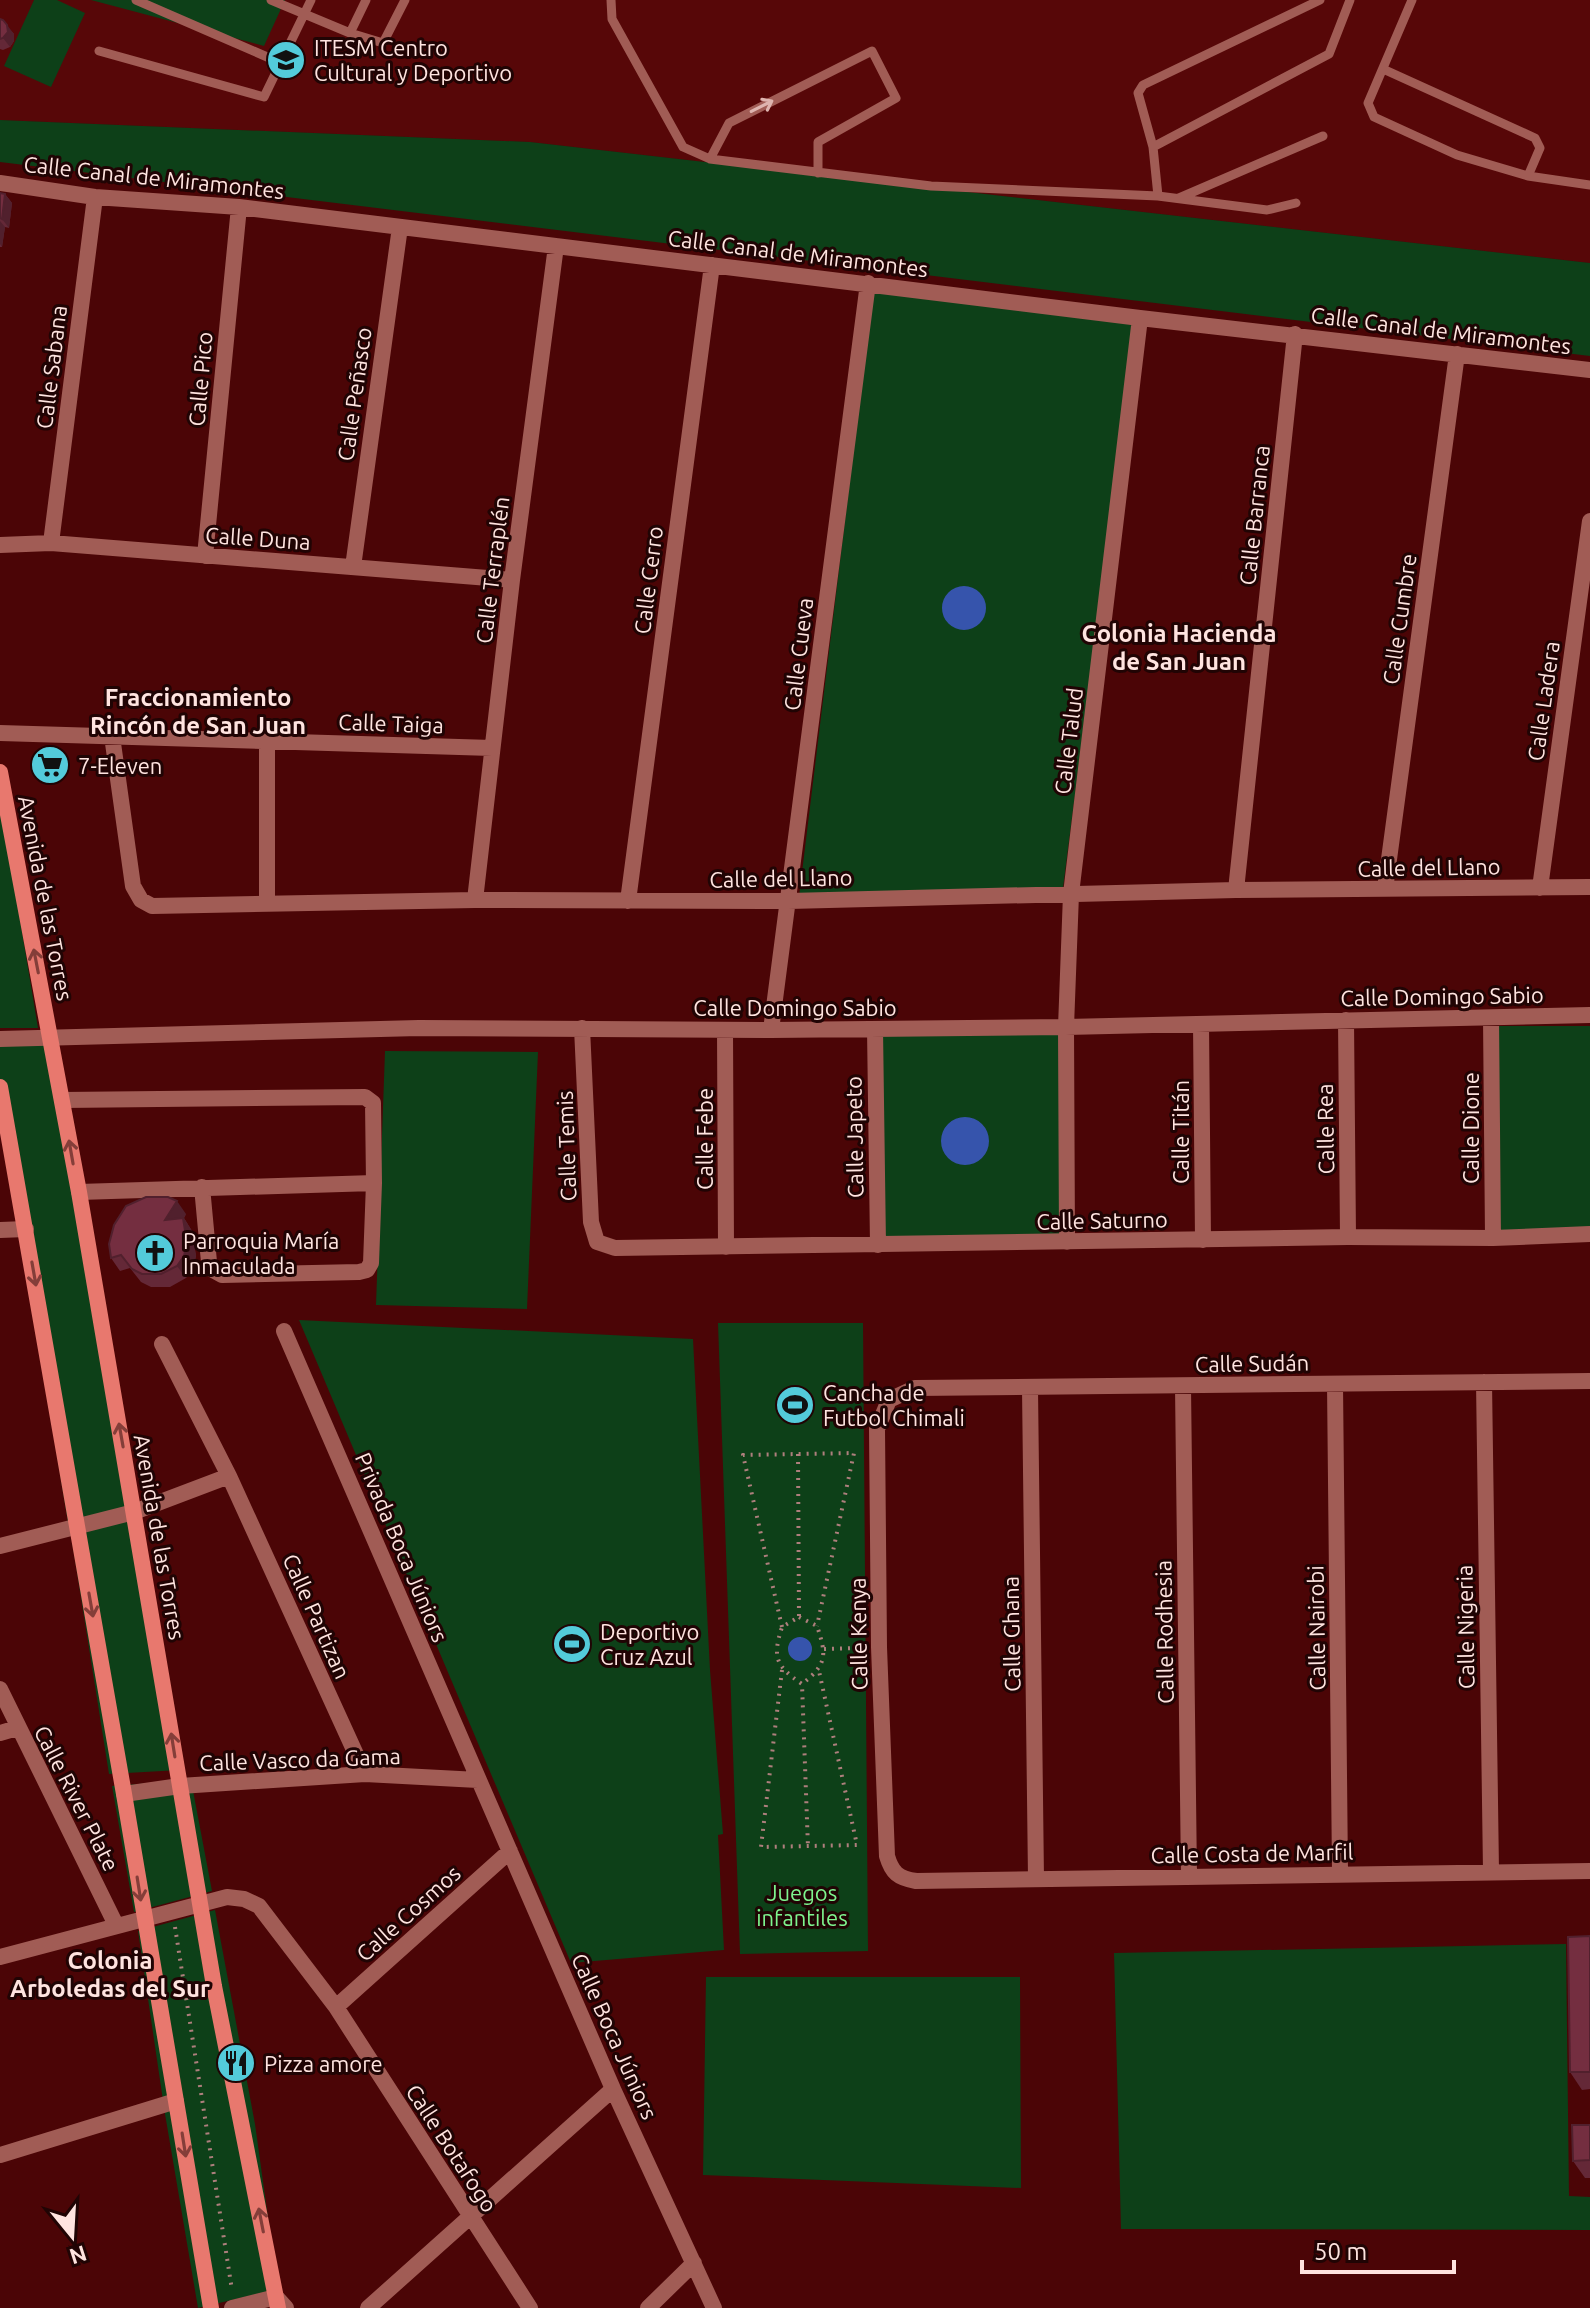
<svg xmlns="http://www.w3.org/2000/svg" width="1590" height="2308" viewBox="0 0 1590 2308" font-family="Ubuntu,sans-serif">
<style>
.built{fill:#570708}
.green{fill:#0d4018}
.water{fill:#3654ac}
.lines{fill:none;stroke-linecap:round;stroke-linejoin:round}
.path{stroke:#ae7f7d;stroke-width:4;stroke-dasharray:2 6;stroke-linecap:butt}
.lane{stroke:#a15c55;stroke-width:9}
.street{stroke:#a15c55;stroke-width:16}
.secondary{stroke:#e8786e;stroke-width:16}
.wall{fill:#642837}
.shaded-wall{fill:#51202d}
.building{fill:#742e40;stroke:#51202d;stroke-width:2}
.oneway{stroke:#deb4af}
.oneway2{stroke:#843e39}
.labels{text-anchor:middle;dominant-baseline:central;stroke-width:6;stroke-linejoin:round;paint-order:stroke}
.poi-label{font-size:22px;fill:#ffe4e0;stroke:#200404;text-anchor:start}
.street-label{font-size:22px;fill:#ffe4e0;stroke:#200404}
.park-label{font-size:22px;fill:#7ef48e;stroke:#200404}
.neighbourhood-label{font-size:24px;font-weight:bold;fill:#ffe4e0;stroke:#200404}
</style>
<rect width="100%" height="100%" fill="#4b0506"/>
<!-- built -->
<path class="built" d="M0,0H1590V263L530,142L0,120Z"/>
<!-- green -->
<path class="green" d="M34,0H57L85,13L51,87L4,66Z
M91,0H285L264,46Z
M0,120L530,142L1590,263V356L0,162Z
M873,291L1135,325L1063,888L799,897Z
M0,799L38,1028H0Z
M1498,1026H1590V1235H1497Z
M1064,1029L1065,1241L879,1244L880,1033Z
M49,1044L136,1505L68,1523L20,1229L0,1089V1045Z
M385,1051L538,1052L527,1309L376,1305Z
M299,1320L693,1339L710,1670L723,1834L718,1835L724,1950L571,1963L392,1540L390,1539L389,1533Z
M718,1323H863L868,1951L740,1954Z
M138,1516L180,1770L109,1774L71,1535Z
M191,1780L212,1891L134,1912L112,1786Z
M215,1910L255,2124L278,2289L198,2308L165,2114L138,1931Z
M1566,1944L1569,2196L1590,2197V2230L1121,2229L1114,1953Z
M706,1977H1020L1021,2188L703,2175Z"/>
<!-- water -->
<path class="water" d="M942 608a22 22 0 1 1 44 0a22 22 0 1 1-44 0Z
M941 1141a24 24 0 1 1 48 0a24 24 0 1 1-48 0Z
M788 1649a12 12 0 1 1 24 0a12 12 0 1 1-24 0Z"/>
<g class="lines">
<!-- path -->
<path class="path" d="M798,1454L799,1617L782,1627C772,1658 776,1666 802,1684L808,1847
M799,1617L817,1626C827,1656 827,1664 802,1684
M782,1627L743,1455L854,1453L817,1626
M824,1649L861,1648
M782,1670L761,1847L857,1845L819,1671
M175,1927L232,2290"/>
<!-- lane -->
<path class="lane" d="M136,0L281,63
M271,0L350,33L366,0
M611,0L612,19L683,147L710,159L931,186L1158,196
M350,33L383,43L405,0
M99,51L264,97L311,0
M1383,69L1535,138L1540,148L1528,176L1457,155L1374,117L1368,103L1412,0
M1153,147L1329,54L1350,0
M710,159L729,123L872,51L896,98L818,142V173
M1528,176L1590,185
M1179,198L1323,136
M1296,203L1267,210L1158,196L1153,147L1138,93L1143,85L1320,0"/>
<!-- street -->
<path class="street" d="M0,183L95,197L239,207L1140,318L1590,370
M51,543L95,197
M0,545L51,543L512,580
M205,556L239,207
M353,567L400,227
M0,733L492,748
M112,736L133,886L141,900L152,906L475,900L789,901L1236,890L1590,887
M1540,888L1590,521
M1385,889L1457,354
M1236,890L1295,334
M475,900L512,580L556,246
M628,901L712,265
M267,902V741
M1491,1018L1493,1238
M1346,1020L1348,1237
M1201,1024L1203,1240
M582,1028L591,1222L597,1242L615,1248L1348,1237L1493,1238L1590,1234
M875,1029L878,1245
M725,1030L726,1247
M771,1030L868,283
M0,1039L419,1028L771,1030L1066,1027L1590,1015
M62,1100L365,1097L373,1103L374,1183L371,1263L367,1270L359,1272L222,1275L213,1270L209,1262L202,1187
M79,1192L374,1183
M0,1230L26,1229
M1067,1242L1066,1027L1071,894L1140,318
M284,1331L613,2089L714,2308
M162,1344L229,1476L365,1774
M1590,1381L915,1388L889,1400L877,1429L879,1647L887,1856C892,1873 898,1878 916,1881L1590,1871
M1484,1382L1491,1871
M1335,1384L1340,1872
M1183,1387L1189,1877
M1030,1389L1036,1879
M0,1546L134,1512L229,1476
M0,1689L116,1925
M0,1733L17,1728
M124,1794L180,1786L365,1774L478,1780
M0,1957L227,1897L244,1899L259,1906L336,2007L530,2308
M336,2007L510,1851
M0,2155L176,2101
M232,2308L276,2297L286,2308
M368,2308L613,2089
M648,2308L694,2263"/>
<!-- secondary -->
<path class="secondary" d="M0,772L79,1192L214,1986L278,2308
M0,1087L124,1794L211,2308"/>
</g>
<!-- wall -->
<path class="wall" d="M0,19L14,34V41L10,47L3,50L0,49Z
M0,193L5,194L12,203L9,228L5,227L2,247H0Z
M186,1214L184,1218L192,1231L196,1256L193,1268L186,1278L170,1287H151L141,1282L130,1268L120,1271L111,1258Z
M1590,1936V2089L1582,2090L1570,2072Z
M1590,2125V2178H1585L1573,2161Z"/>
<!-- shaded-wall -->
<path class="shaded-wall" d="M7,25L14,34V41L10,47L3,38Z
M5,194L12,203L9,228L2,219Z
M0,221L5,227L2,247L0,244Z
M177,1201L186,1214L184,1218L192,1231L196,1256L193,1268L186,1278L177,1266L165,1220Z"/>
<!-- building -->
<path class="building" d="M0,19L3,20L7,25L8,32L3,38L0,39Z
M0,193L5,194L2,219L0,218Z
M146,1197H168L177,1201L165,1220L183,1218L187,1243L184,1256L177,1266L161,1274H142L132,1269L121,1255L111,1258L109,1244L114,1225L126,1206Z
M1590,1936V2072H1570L1568,1937Z
M1572,2125H1590V2160L1573,2161Z"/>
<!-- one-way arrows -->
<defs><path id="oneway-shaft" d="M-6 0H5M1.5-3L5.5 0L1.5 3" fill="none" stroke-width="1.6" stroke-linecap="round" stroke-linejoin="round" transform="scale(2)"/></defs>
<use class="oneway" href="#oneway-shaft" transform="translate(762 106) rotate(-27)"/>
<g class="oneway2">
<use href="#oneway-shaft" transform="translate(36 961) rotate(-101)"/>
<use href="#oneway-shaft" transform="translate(71 1152) rotate(-100)"/>
<use href="#oneway-shaft" transform="translate(34 1274) rotate(80)"/>
<use href="#oneway-shaft" transform="translate(121 1435) rotate(-100)"/>
<use href="#oneway-shaft" transform="translate(91 1605) rotate(80)"/>
<use href="#oneway-shaft" transform="translate(173 1745) rotate(-99)"/>
<use href="#oneway-shaft" transform="translate(139 1889) rotate(81)"/>
<use href="#oneway-shaft" transform="translate(184 2145) rotate(81)"/>
<use href="#oneway-shaft" transform="translate(261 2220) rotate(-101)"/>
</g>
<!-- icons -->
<defs>
<g id="university-disc" transform="scale(2)"><circle r="9.5" fill="#53cbda" stroke="#200404"/><path d="M0-5L7-2L0 1L-7-2ZM-4 1L0 2.5L4 1V4Q0 6-4 4Z" fill="#111"/></g>
<g id="supermarket-disc" transform="scale(2)"><circle r="9.5" fill="#53cbda" stroke="#200404"/><path d="M-6-5.5h2.5l.6 2H6L4.5 2H-2.5L-4.4-4H-6ZM-1.5 3.2a1.3 1.3 0 1 0 .1 0ZM3 3.2a1.3 1.3 0 1 0 .1 0Z" fill="#111"/></g>
<g id="church-disc" transform="scale(2)"><circle r="9.5" fill="#53cbda" stroke="#200404"/><path d="M-1.2-6h2.4v3.5h3.3v2.4h-3.3V6h-2.4V-.1h-3.3v-2.4h3.3Z" fill="#111"/></g>
<g id="stadium-disc" transform="scale(2)"><circle r="9.5" fill="#53cbda" stroke="#200404"/><path d="M0-5a6.5 5 0 1 0 0 10a6.5 5 0 1 0 0-10ZM-3.5-1.8h7v3.6h-7Z" fill="#111"/></g>
<g id="restaurant-disc" transform="scale(2)"><circle r="9.5" fill="#53cbda" stroke="#200404"/><path d="M-5-6h1v4h1v-4h1v4h1v-4h1v5L-1.5 .5V6h-2V.5L-5-1ZM5-6V6H3V1.5H1.5Q1.5-4 5-6Z" fill="#111"/></g>
</defs>
<g fill-rule="evenodd">
<use href="#university-disc" x="286" y="60"/>
<use href="#supermarket-disc" x="50" y="765"/>
<use href="#church-disc" x="155" y="1253"/>
<use href="#stadium-disc" x="795" y="1405"/>
<use href="#stadium-disc" x="572" y="1644"/>
<use href="#restaurant-disc" x="236" y="2063"/>
</g>
<g class="labels">
<!-- poi labels -->
<g class="poi-label">
<text x="314" y="47">ITESM Centro<tspan x="314" dy="25">Cultural y Deportivo</tspan></text>
<text x="78" y="765">7-Eleven</text>
<text x="183" y="1240">Parroquia María<tspan x="183" dy="25">Inmaculada</tspan></text>
<text x="823" y="1392">Cancha de<tspan x="823" dy="25">Futbol Chimali</tspan></text>
<text x="600" y="1631">Deportivo<tspan x="600" dy="25">Cruz Azul</tspan></text>
<text x="264" y="2063">Pizza amore</text>
</g>
<!-- street labels -->
<g class="street-label">
<text transform="translate(154 177) rotate(6)">Calle Canal de Miramontes</text>
<text transform="translate(798 253) rotate(7)">Calle Canal de Miramontes</text>
<text transform="translate(1441 330) rotate(7)">Calle Canal de Miramontes</text>
<text transform="translate(51 367) rotate(-83)">Calle Sabana</text>
<text transform="translate(200 379) rotate(-85)">Calle Pico</text>
<text transform="translate(354 394) rotate(-82)">Calle Peñasco</text>
<text transform="translate(1254 515) rotate(-84)">Calle Barranca</text>
<text transform="translate(258 538) rotate(4)">Calle Duna</text>
<text transform="translate(492 570) rotate(-83)">Calle Terraplén</text>
<text transform="translate(648 580) rotate(-83)">Calle Cerro</text>
<text transform="translate(1399 619) rotate(-82)">Calle Cumbre</text>
<text transform="translate(798 654) rotate(-83)">Calle Cueva</text>
<text transform="translate(1543 701) rotate(-82)">Calle Ladera</text>
<text transform="translate(391 723) rotate(2)">Calle Taiga</text>
<text transform="translate(1068 741) rotate(-83)">Calle Talud</text>
<text transform="translate(1429 867) rotate(-1)">Calle del Llano</text>
<text transform="translate(781 878) rotate(-1)">Calle del Llano</text>
<text transform="translate(46 898) rotate(79)">Avenida de las Torres</text>
<text transform="translate(1442 996) rotate(-1)">Calle Domingo Sabio</text>
<text x="795" y="1007">Calle Domingo Sabio</text>
<text transform="translate(1470 1128) rotate(-90)">Calle Dione</text>
<text transform="translate(1325 1129) rotate(-91)">Calle Rea</text>
<text transform="translate(1180 1132) rotate(-90)">Calle Titán</text>
<text transform="translate(854 1137) rotate(-91)">Calle Japeto</text>
<text transform="translate(704 1139) rotate(-90)">Calle Febe</text>
<text transform="translate(566 1146) rotate(-92)">Calle Temis</text>
<text transform="translate(1102 1220) rotate(-1)">Calle Saturno</text>
<text transform="translate(1252 1363) rotate(-1)">Calle Sudán</text>
<text transform="translate(160 1537) rotate(80)">Avenida de las Torres</text>
<text transform="translate(402 1547) rotate(67)">Privada Boca Júniors</text>
<text transform="translate(317 1616) rotate(66)">Calle Partizan</text>
<text transform="translate(1465 1627) rotate(-91)">Calle Nigeria</text>
<text transform="translate(1316 1628) rotate(-91)">Calle Nairobi</text>
<text transform="translate(1164 1632) rotate(-91)">Calle Rodhesia</text>
<text transform="translate(858 1634) rotate(-91)">Calle Kenya</text>
<text transform="translate(1011 1634) rotate(-91)">Calle Ghana</text>
<text transform="translate(300 1759) rotate(-2)">Calle Vasco da Gama</text>
<text transform="translate(77 1798) rotate(63)">Calle River Plate</text>
<text transform="translate(1252 1853) rotate(-1)">Calle Costa de Marfil</text>
<text transform="translate(408 1913) rotate(-42)">Calle Cosmos</text>
<text transform="translate(615 2036) rotate(66)">Calle Boca Júniors</text>
<text transform="translate(452 2148) rotate(57)">Calle Botafogo</text>
</g>
<!-- park labels -->
<g class="park-label">
<text x="802" y="1892">Juegos<tspan x="802" dy="25">infantiles</tspan></text>
</g>
<!-- neighbourhood labels -->
<g class="neighbourhood-label">
<text x="1179" y="633">Colonia Hacienda<tspan x="1179" dy="28">de San Juan</tspan></text>
<text x="198" y="697">Fraccionamiento<tspan x="198" dy="28">Rincón de San Juan</tspan></text>
<text x="110" y="1960">Colonia<tspan x="110" dy="28">Arboledas del Sur</tspan></text>
</g>
</g>
<!-- north arrow -->
<g transform="translate(72 2236) rotate(162)" stroke="#200404" stroke-width="6" paint-order="stroke">
<path d="M0-6L14 30L0 20L-14 30Z" fill="#ffe4e0"/>
<text y="-12" font-size="22" font-weight="bold" text-anchor="middle" fill="#ffe4e0">N</text>
</g>
<!-- scale -->
<path d="M1302 2260v12h152v-12" fill="none" stroke="#ffe4e0" stroke-width="4"/>
<text x="1314" y="2260" font-size="24" fill="#ffe4e0" stroke="#200404" stroke-width="6" paint-order="stroke">50 m</text>
</svg>
